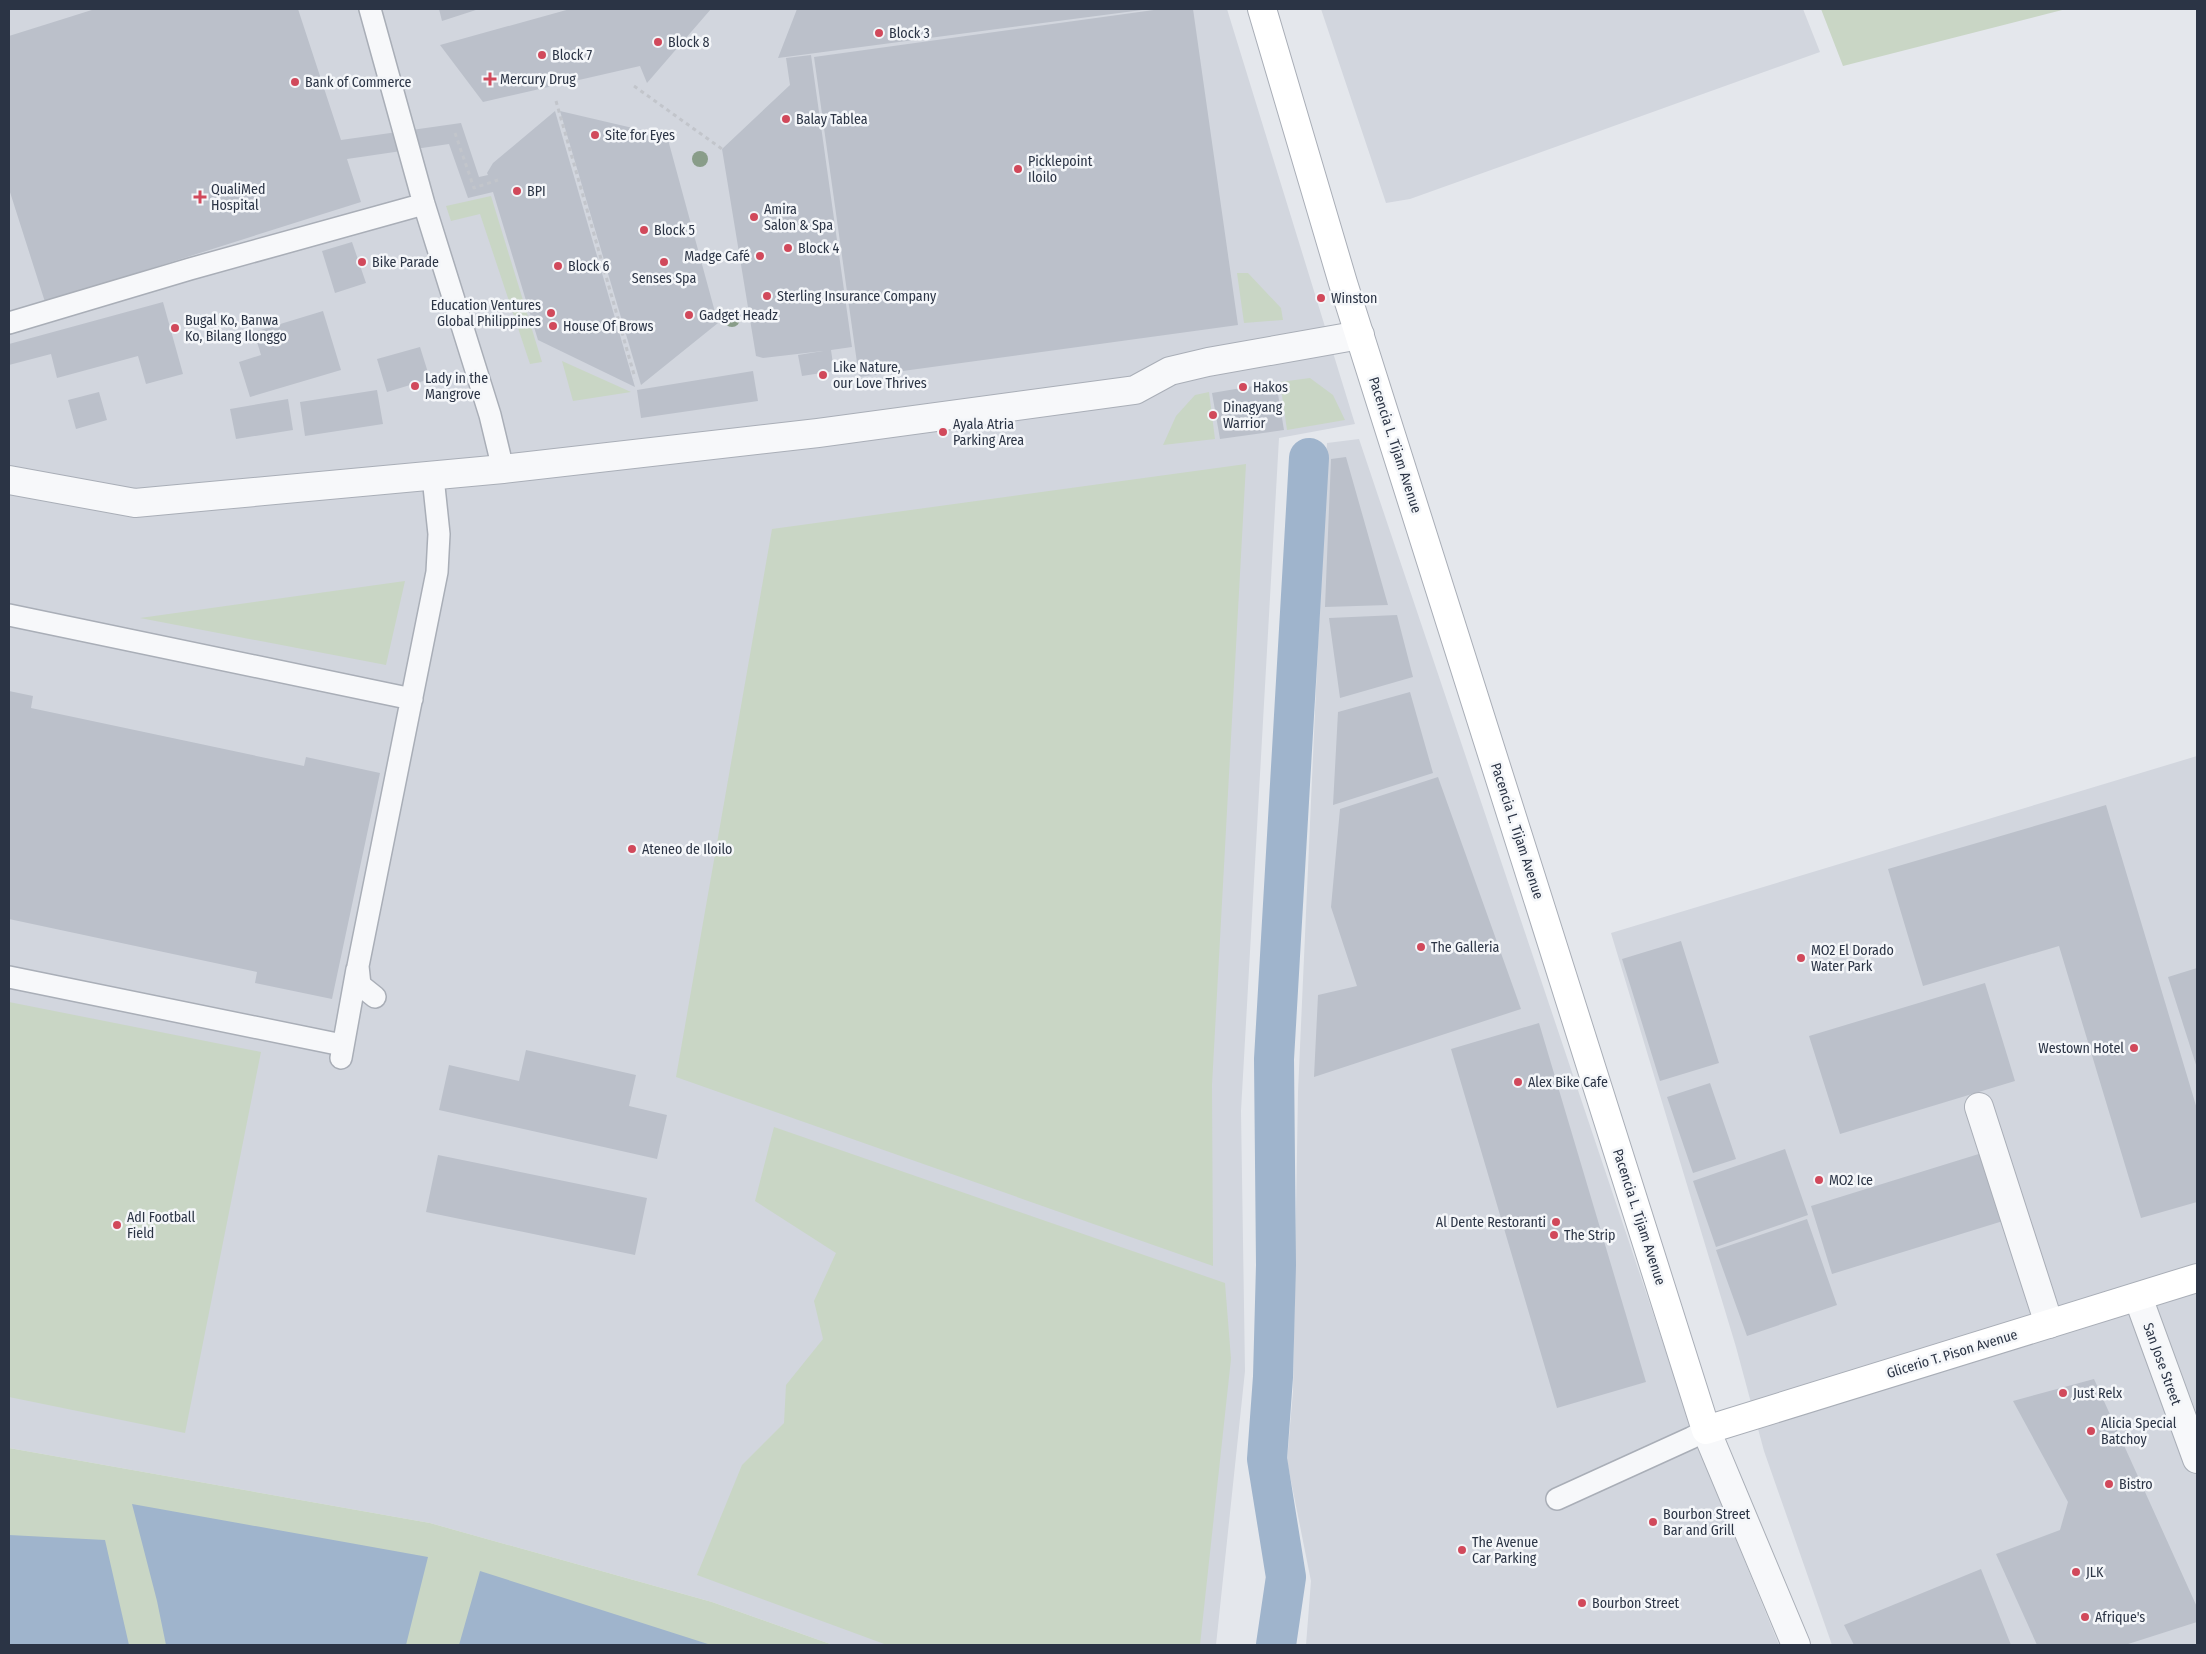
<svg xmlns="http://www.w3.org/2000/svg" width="2206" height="1654" viewBox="0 0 2206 1654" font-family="'Fira Sans Condensed',sans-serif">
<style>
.built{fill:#d2d6de}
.green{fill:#c9d6c5}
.water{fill:#9fb4cc}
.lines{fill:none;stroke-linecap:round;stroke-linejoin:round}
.canal{stroke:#9fb4cc;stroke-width:40}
.building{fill:#bbc0ca}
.lane-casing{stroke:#a9aeb7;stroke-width:24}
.street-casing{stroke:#a9aeb7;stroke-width:30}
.secondary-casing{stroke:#a9aeb7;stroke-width:30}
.path{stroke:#c2c5cb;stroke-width:3;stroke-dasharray:4 4;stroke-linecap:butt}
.lane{stroke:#f7f8fa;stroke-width:21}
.street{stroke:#f7f8fa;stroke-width:28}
.secondary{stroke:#fff;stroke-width:28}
.tree{fill:#899d89}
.poi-dot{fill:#d1495b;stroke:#f4f6f9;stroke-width:2}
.labels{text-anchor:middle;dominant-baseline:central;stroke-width:5;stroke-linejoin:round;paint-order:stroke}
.poi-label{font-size:14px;fill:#2b3445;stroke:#f4f6f9;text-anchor:start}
.street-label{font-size:14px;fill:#2b3445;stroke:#f4f6f9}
</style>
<rect width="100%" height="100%" fill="#e4e7ec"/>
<!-- built -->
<path class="built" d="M9,9H1227L1355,424L1279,438L1241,1111L1245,1371L1216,1645H833L712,1602L430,1523L9,1448Z
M1321,9H1803L1820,52L1410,199L1386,203Z
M1359,439L1698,1447L1779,1645H1306L1311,1581L1287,1461L1293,1391L1298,1092L1327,443Z
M2197,756V1645H1832L1764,1451L1736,1347L1611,933Z"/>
<!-- green -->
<path class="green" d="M1821,9H2066L1843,66Z
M491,196L542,362L530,364L480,214L451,221L446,206Z
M1237,273H1248L1281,308L1283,320L1244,323Z
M562,361L631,392L573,401Z
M1310,378L1333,395L1345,420L1287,430L1280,382Z
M1209,392L1215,439L1163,445L1176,416L1195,395Z
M1246,464L1212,1085L1213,1266L676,1077L772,529Z
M405,581L386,665L140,618Z
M9,1002L261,1052L185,1433L9,1397Z
M774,1127L1225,1283L1231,1359L1200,1645H887L697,1575L742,1465L784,1423L786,1385L823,1339L814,1301L836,1253L755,1201Z
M9,1448L430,1523L712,1602L833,1645H9Z"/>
<!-- water -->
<path class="water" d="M132,1504L428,1557L406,1645H166L157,1601Z
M9,1535L105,1540L129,1645H9Z
M480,1571L711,1645H459Z"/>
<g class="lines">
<!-- canal -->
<path class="canal" d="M1276,1645L1286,1577L1267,1459L1273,1377L1276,1265L1274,1059L1309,458"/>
</g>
<!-- building -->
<path class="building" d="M95,9H298L341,140L461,123L479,177L488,175L487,173L493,163L555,111L635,387L538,340L493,192L468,198L449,144L347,159L361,202L45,302L9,189V36Z
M439,9H479L442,21Z
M570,9H711L647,83L640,66L483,102L440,45Z
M797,9H1142V10L778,58Z
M1161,9H1193L1238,325L859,377L814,57Z
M811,55L852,347L831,350L834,371L802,376L798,355L823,351L763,358L756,356L722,149L790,85L786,58Z
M560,111L667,136L718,323L641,385Z
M352,242L366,283L335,293L322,251Z
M163,302L183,374L146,384L138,356L57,378L51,354L9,365V344Z
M323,311L341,370L250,397L239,362L261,355L254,332Z
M420,347L430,379L387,392L377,359Z
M753,371L758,401L641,418L637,390Z
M1276,382L1284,430L1220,439L1212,393Z
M377,390L383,424L305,436L300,402Z
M99,392L107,420L76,429L68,400Z
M288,399L293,430L236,439L230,409Z
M1346,457L1388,605L1325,607L1331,459Z
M1397,615L1413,677L1340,698L1329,618Z
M9,691L33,696L31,708L304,766L306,757L380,773L332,999L255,983L257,972L9,919Z
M1410,692L1433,773L1333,805L1338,712Z
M1438,777L1521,1009L1314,1077L1318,995L1357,986L1331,907L1340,809Z
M2106,805L2197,1109V1202L2141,1218L2059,946L1923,986L1888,869Z
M1681,941L1719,1063L1660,1081L1622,959Z
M2197,968V1068L2168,977Z
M1985,983L2015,1081L1840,1134L1809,1036Z
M1539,1023L1646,1382L1557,1408L1451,1049Z
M526,1050L636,1075L629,1106L667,1115L657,1159L439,1110L449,1065L519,1081Z
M1710,1083L1736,1159L1693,1173L1667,1097Z
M1785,1149L1808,1215L1716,1247L1693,1181Z
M1982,1153L2003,1221L1832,1274L1811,1206Z
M438,1155L647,1198L635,1255L426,1212Z
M1807,1219L1837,1305L1747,1336L1716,1250Z
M2094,1379L2197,1607V1622L2125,1645H2037L1996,1554L2060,1530L2068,1502L2013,1401Z
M1981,1569L2011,1645H1854L1844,1625Z"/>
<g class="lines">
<!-- lane casing -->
<g class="lane-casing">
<path id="lane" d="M370,9L424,204L490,415L503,469
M9,323L190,269L424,204
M9,615L412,699
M9,977L342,1045
M375,997L360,985L358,966L437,572L439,534L433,477
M341,1058L357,969
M1557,1499L1691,1438L1706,1430"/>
</g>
<!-- street casing -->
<g class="street-casing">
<path id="street" d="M9,480L135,503L503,469L818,433L1135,390L1170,371L1208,362L1360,335
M1979,1107L2049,1324
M2138,1297L2197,1459
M1706,1430L1796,1645"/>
</g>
<!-- secondary casing -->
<g class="secondary-casing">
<path id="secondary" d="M1262,9L1343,283L1706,1430L2197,1278"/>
</g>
<!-- path -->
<path class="path" d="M634,86L722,149
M556,101L635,378
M455,133L474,188L498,180"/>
<!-- lane -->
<use href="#lane" class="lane"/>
<!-- street -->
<use href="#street" class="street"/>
<!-- secondary -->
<use href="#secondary" class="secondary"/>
</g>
<!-- trees -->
<g class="tree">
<circle cx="700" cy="159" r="8"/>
<circle cx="732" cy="319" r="8"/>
</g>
<!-- markers -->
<g class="poi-dot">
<circle cx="879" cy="33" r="5"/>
<circle cx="658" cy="42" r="5"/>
<circle cx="542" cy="55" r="5"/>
<path d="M487.5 71.5h5v5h5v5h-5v5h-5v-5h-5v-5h5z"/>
<circle cx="295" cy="82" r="5"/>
<circle cx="786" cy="119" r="5"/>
<circle cx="595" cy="135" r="5"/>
<circle cx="1018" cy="169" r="5"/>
<circle cx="517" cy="191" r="5"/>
<path d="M197.5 189.5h5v5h5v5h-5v5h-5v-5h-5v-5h5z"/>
<circle cx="754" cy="217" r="5"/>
<circle cx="644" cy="230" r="5"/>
<circle cx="788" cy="248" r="5"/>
<circle cx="760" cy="256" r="5"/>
<circle cx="362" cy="262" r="5"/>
<circle cx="664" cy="262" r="5"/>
<circle cx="558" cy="266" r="5"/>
<circle cx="767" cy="296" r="5"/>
<circle cx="1321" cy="298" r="5"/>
<circle cx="551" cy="313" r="5"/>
<circle cx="689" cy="315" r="5"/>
<circle cx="553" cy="326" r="5"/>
<circle cx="175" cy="328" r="5"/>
<circle cx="823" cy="375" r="5"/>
<circle cx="415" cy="386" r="5"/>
<circle cx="1243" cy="387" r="5"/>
<circle cx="1213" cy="415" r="5"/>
<circle cx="943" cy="432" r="5"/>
<circle cx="632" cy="849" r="5"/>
<circle cx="1421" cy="947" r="5"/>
<circle cx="1801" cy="958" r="5"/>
<circle cx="2134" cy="1048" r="5"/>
<circle cx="1518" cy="1082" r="5"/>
<circle cx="1819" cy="1180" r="5"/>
<circle cx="1556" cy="1222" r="5"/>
<circle cx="117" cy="1225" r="5"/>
<circle cx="1554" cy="1235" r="5"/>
<circle cx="2063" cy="1393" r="5"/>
<circle cx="2091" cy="1431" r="5"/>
<circle cx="2109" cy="1484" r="5"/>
<circle cx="1653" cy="1522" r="5"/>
<circle cx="1462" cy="1550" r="5"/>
<circle cx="2076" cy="1572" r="5"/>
<circle cx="1582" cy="1603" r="5"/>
<circle cx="2085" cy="1617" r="5"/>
</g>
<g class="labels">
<!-- poi labels -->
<g class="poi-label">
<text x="889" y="33">Block 3</text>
<text x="668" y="42">Block 8</text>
<text x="552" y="55">Block 7</text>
<text x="500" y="79">Mercury Drug</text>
<text x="305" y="82">Bank of Commerce</text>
<text x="796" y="119">Balay Tablea</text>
<text x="605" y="135">Site for Eyes</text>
<text x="1028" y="161">Picklepoint<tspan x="1028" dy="16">Iloilo</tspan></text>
<text x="211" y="189">QualiMed<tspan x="211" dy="16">Hospital</tspan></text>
<text x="527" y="191">BPI</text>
<text x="764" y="209">Amira<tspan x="764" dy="16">Salon &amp; Spa</tspan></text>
<text x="654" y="230">Block 5</text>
<text x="798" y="248">Block 4</text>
<text x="750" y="256" text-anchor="end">Madge Café</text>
<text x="372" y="262">Bike Parade</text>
<text x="568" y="266">Block 6</text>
<text x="664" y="278" text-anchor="middle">Senses Spa</text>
<text x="777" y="296">Sterling Insurance Company</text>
<text x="1331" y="298">Winston</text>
<text x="541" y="305" text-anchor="end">Education Ventures<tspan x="541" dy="16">Global Philippines</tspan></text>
<text x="699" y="315">Gadget Headz</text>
<text x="185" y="320">Bugal Ko, Banwa<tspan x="185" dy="16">Ko, Bilang Ilonggo</tspan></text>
<text x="563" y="326">House Of Brows</text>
<text x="833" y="367">Like Nature,<tspan x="833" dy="16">our Love Thrives</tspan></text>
<text x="425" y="378">Lady in the<tspan x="425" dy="16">Mangrove</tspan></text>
<text x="1253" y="387">Hakos</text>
<text x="1223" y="407">Dinagyang<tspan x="1223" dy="16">Warrior</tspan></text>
<text x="953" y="424">Ayala Atria<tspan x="953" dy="16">Parking Area</tspan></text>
<text x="642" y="849">Ateneo de Iloilo</text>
<text x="1431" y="947">The Galleria</text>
<text x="1811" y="950">MO2 El Dorado<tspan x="1811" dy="16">Water Park</tspan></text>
<text x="2124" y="1048" text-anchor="end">Westown Hotel</text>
<text x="1528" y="1082">Alex Bike Cafe</text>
<text x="1829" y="1180">MO2 Ice</text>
<text x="127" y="1217">AdI Football<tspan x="127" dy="16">Field</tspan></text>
<text x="1546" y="1222" text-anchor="end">Al Dente Restoranti</text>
<text x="1564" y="1235">The Strip</text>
<text x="2073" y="1393">Just Relx</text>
<text x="2101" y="1423">Alicia Special<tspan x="2101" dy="16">Batchoy</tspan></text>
<text x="2119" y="1484">Bistro</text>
<text x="1663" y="1514">Bourbon Street<tspan x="1663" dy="16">Bar and Grill</tspan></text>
<text x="1472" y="1542">The Avenue<tspan x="1472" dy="16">Car Parking</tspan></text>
<text x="2086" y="1572">JLK</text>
<text x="1592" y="1603">Bourbon Street</text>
<text x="2095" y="1617">Afrique's</text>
</g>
<!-- street labels -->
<g class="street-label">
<text transform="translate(1395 445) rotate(72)">Pacencia L. Tijam Avenue</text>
<text transform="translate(1517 831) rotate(72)">Pacencia L. Tijam Avenue</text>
<text transform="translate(1639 1217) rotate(72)">Pacencia L. Tijam Avenue</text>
<text transform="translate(1952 1354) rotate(-17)">Glicerio T. Pison Avenue</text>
<text transform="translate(2162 1364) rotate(70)">San Jose Street</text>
</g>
</g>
<!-- border -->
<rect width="2206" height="1654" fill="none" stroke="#2b3445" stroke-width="20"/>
</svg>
